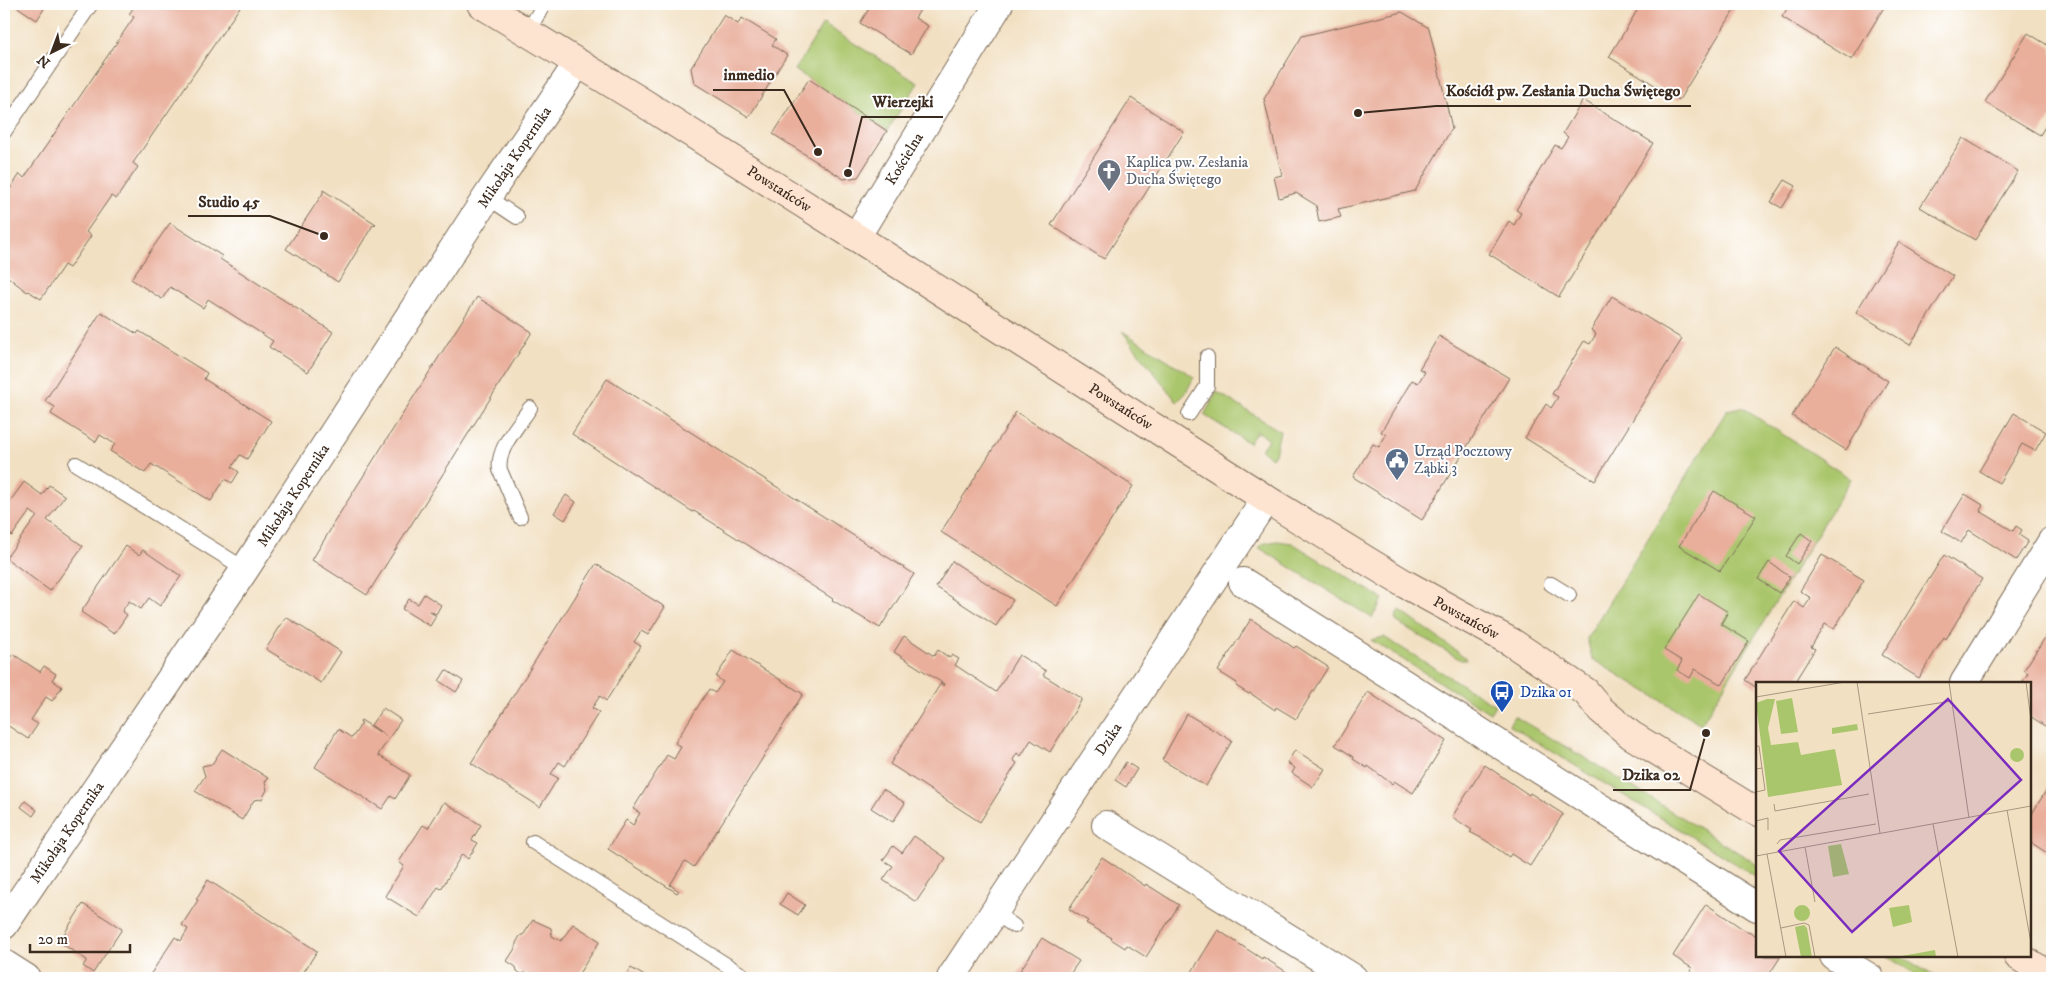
<svg xmlns="http://www.w3.org/2000/svg" width="2056" height="982" viewBox="0 0 2056 982" font-family="'IM FELL DW Pica',serif">
<style>
.green{fill:#aac66c;stroke:#727845}
.building{fill:#e9af9b}
.lines{fill:none;stroke-linecap:round;stroke-linejoin:round}
.lane-casing{stroke:#7b6a57;stroke-width:16}
.street-casing{stroke:#7b6a57;stroke-width:30}
.secondary-casing{stroke:#7b6a57;stroke-width:30}
.lane{stroke:#fff;stroke-width:14}
.street{stroke:#fff;stroke-width:28}
.secondary{stroke:#fde4d1;stroke-width:28}
.labels{text-anchor:middle;dominant-baseline:central;stroke-width:4;stroke-linejoin:round;paint-order:stroke}
.street-label{font-size:15px;fill:#3b2a1e;stroke:#fff}
.worship-label{font-size:15px;fill:#5b616d;stroke:#fff;text-anchor:start}
.service-label{font-size:15px;fill:#4e5e75;stroke:#fff;text-anchor:start}
.transit-label{font-size:15px;fill:#164399;stroke:#fff;text-anchor:start}
.inset-road{fill:none;stroke:#a99780;stroke-width:1}
.view{fill:#7b2cbf;fill-opacity:0.15;stroke:#7b2cbf;stroke-width:2.5}
.inset-edge{fill:none;stroke:#3b2a1e;stroke-width:2.5}
.leader{fill:none;stroke:#3b2a1e;stroke-width:2}
.callout-dot{fill:#3b2a1e;stroke:#fff;stroke-width:2}
.callout-label{font-size:16px;text-anchor:middle;font-weight:bold;fill:#3b2a1e;stroke:#fff;stroke-width:4;stroke-linejoin:round;paint-order:stroke}
</style>
<rect width="100%" height="100%" fill="#fff"/>
<filter id="ink" filterUnits="userSpaceOnUse"><feTurbulence type="fractalNoise" baseFrequency=".02" numOctaves="2"/><feDisplacementMap in="SourceGraphic" scale="10" xChannelSelector="R" yChannelSelector="G"/><feConvolveMatrix kernelMatrix="1 2 1 2 8 2 1 2 1" color-interpolation-filters="sRGB"/></filter>
<filter id="wash" filterUnits="userSpaceOnUse"><feTurbulence type="fractalNoise" baseFrequency=".0096" numOctaves="4" result="noise"/><feDisplacementMap in="SourceGraphic" scale="20" xChannelSelector="R" yChannelSelector="G"/><feGaussianBlur stdDeviation="1.12" result="paint"/><feColorMatrix in="noise" values="0 0 0 0 0 0 0 0 0 0 0 0 0 0 0 0 0 1.4 0 .05"/><feComposite in="paint" operator="in"/></filter>
<g filter="url(#wash)">
<rect width="100%" height="100%" fill="#f2e0c2"/>
<!-- green -->
<path class="green" d="M823,24L918,83L887,131L795,70Z
M1122,331L1194,377L1185,394L1177,402Z
M1217,392L1280,431L1275,454L1272,458L1261,450L1268,439L1257,431L1249,443L1204,415Z
M1741,407L1851,479L1701,724L1592,659L1587,638L1727,410Z
M1277,541L1292,543L1383,599L1372,618L1258,547L1266,543Z
M1399,610L1466,658L1467,660H1461L1397,622L1395,619Z
M1384,637L1495,705L1490,713L1371,640Z
M1514,716L1595,764L1747,858L1757,865V877L1509,725Z
M1886,956H1901L1937,978H1922Z"/>
<g id="blocks">
<!-- building -->
<path class="building" d="M13,4H47L37,20Z
M136,4H242L133,163L138,167L116,199L111,196L86,232L91,236L69,268L64,265L41,299L28,291L27,292L4,274V198L20,174L24,178L72,108L134,17L129,14Z
M872,4H924L915,18L928,26L911,54L860,23Z
M1641,4H1738L1679,100L1609,57Z
M1790,4H1886L1852,60L1782,17Z
M1402,12L1429,28L1452,128L1415,191L1338,209L1341,217L1319,222L1316,205L1296,193L1279,198L1274,177L1282,175L1264,99L1302,36Z
M724,15L738,24L742,18L776,39L772,45L787,55L749,117L694,83L691,68Z
M2028,33L2052,48V115L2040,135L1985,102Z
M809,79L887,131L858,177L844,179L773,134Z
M1131,98L1184,132L1104,259L1051,225Z
M1583,100L1653,143L1559,297L1489,254L1509,221L1514,225L1521,213L1516,210L1555,145L1561,148L1568,137L1563,133Z
M1963,138L2018,171L1975,240L1920,207Z
M1785,180L1796,186L1782,208L1771,202Z
M323,190L376,224L373,225L338,282L286,249L323,193Z
M170,223L222,256L220,259L333,332L308,372L269,347L273,341L208,299L203,308L170,287L162,299L131,279Z
M1899,242L1953,276L1910,345L1856,312Z
M1612,296L1682,339L1595,481L1525,438L1546,404L1551,408L1558,397L1552,394L1584,341L1590,344L1596,334L1591,330Z
M477,297L532,332L367,595L312,560L332,527H331Z
M101,312L137,334L139,331L207,373L204,379L271,421L247,459L240,455L232,467L239,472L232,483L225,479L211,501L151,464L145,473L110,451L115,444L100,435L96,442L51,414L55,407L45,401Z
M1439,336L1509,378L1422,520L1353,477L1373,444L1379,447L1386,435L1381,432L1412,380L1418,383L1425,372L1419,369Z
M1835,347L1888,381L1846,450L1792,416Z
M607,379L914,574L880,628L832,600L833,599L694,511L693,512L572,434Z
M1016,412L1133,486L1057,606L941,532Z
M2014,413L2046,432L2035,451L2022,444L1999,483L1979,471Z
M24,482L42,495L49,485L65,496L47,520L83,546L50,591L6,558L37,516L30,511L12,536L7,532L4,537V501L8,504Z
M1714,491L1756,516L1720,571L1679,546Z
M1965,494L1983,505L1980,511L2013,531L2016,526L2022,530L2019,535L2028,541L2016,560L1969,530L1961,543L1942,531Z
M566,495L576,502L565,520L554,513Z
M1801,533L1812,541L1797,564L1786,556Z
M126,546L139,555L143,550L181,576L160,606L149,598L141,609L129,601L122,611L127,615L114,634L81,612Z
M1822,555L1864,580L1834,629L1825,624L1811,647L1815,649L1794,683H1757V688L1745,680L1794,601L1804,608L1811,598L1800,591Z
M1944,555L1982,579L1946,639L1944,637L1919,678L1882,655Z
M952,561L1013,600L996,626L936,587Z
M1769,562L1790,577L1779,593L1758,579Z
M596,564L665,607L648,635L641,631L634,642L641,646L606,701L600,696L592,708L599,712L565,766L559,762L551,774L558,778L540,807L471,763Z
M424,594L441,605L436,614L429,611L436,616L430,626L402,609L409,599L418,604Z
M1699,594L1728,612L1721,624L1749,641L1722,685L1695,669L1690,678L1677,670L1682,661L1664,650Z
M286,617L341,652L321,683L266,649Z
M1251,619L1294,648L1296,646L1328,667L1296,719L1276,707L1275,710L1250,693L1249,694L1236,686L1237,683L1218,671Z
M904,636L934,656L938,650L950,658L952,655L959,659L955,665L996,692L1019,655L1046,671L1043,675L1082,699L1050,752L1031,740L1021,756L1017,753L1013,760L1017,763L980,822L890,764L941,683L943,686L944,684L894,652Z
M2046,636L2052,640V714L2045,726L2030,716V683H2022L2028,673L2024,670Z
M733,650L803,694L694,867L685,861L670,885L679,891L677,893L608,849L626,820L633,825L640,813L633,809L667,755L674,759L681,747L675,743L709,689L715,693L723,682L716,677Z
M13,654L40,672L44,666L56,674L52,680L62,687L52,701L46,697L31,720L38,724L28,739L4,723V656L9,659Z
M446,670L463,681L456,692L439,681Z
M1368,692L1412,721L1413,720L1446,741L1413,793L1394,781L1392,784L1368,766L1367,768L1353,759L1354,757L1335,745Z
M383,708L401,720L378,755L410,775L395,799L391,796L382,809L315,767L338,729L352,738L362,723L360,722L361,720L386,736L371,725Z
M1187,714L1232,741L1206,786L1162,760Z
M222,749L268,778L265,782L267,790L262,799L254,800L242,820L195,791L205,776L202,766L212,764Z
M1295,750L1325,769L1313,787L1292,773L1295,768L1287,763Z
M1126,762L1137,769L1126,787L1115,780Z
M1485,765L1529,795L1530,793L1563,814L1530,866L1511,854L1509,857L1485,840L1470,832L1472,830L1452,817Z
M2052,781V856L2030,842V817Z
M883,789L905,803L893,822L871,808Z
M25,801L37,810L33,816L21,807Z
M444,802L481,825L472,840L478,843L468,859L462,854L441,889L438,887L419,917L385,896L404,866L399,862L423,825L428,828Z
M914,836L946,858L916,902L883,880L893,866L883,860L893,846L902,853Z
M1102,857L1145,886L1146,884L1179,905L1146,957L1127,945L1125,948L1111,939L1112,938L1086,923L1088,921L1069,909Z
M208,880L317,951L300,978H148L175,937L181,941L188,929L182,925L198,900L196,899Z
M787,893L805,905L798,915L780,904Z
M83,904L122,929L93,973L83,966L87,960L59,942Z
M1706,904L1749,933L1750,932L1757,936V956H1781L1767,978H1702L1690,971L1692,968L1673,956Z
M533,920L551,928L552,936L561,941L573,924L600,941L576,978H535L526,973L521,974L517,971L516,967L507,961L516,947V943L520,936L524,934Z
M1218,930L1262,959L1263,957L1296,978H1188Z
M1042,938L1079,961L1068,977L1070,978H1015Z
M631,968L648,978H625Z"/>
</g>
</g>
<g filter="url(#ink)">
<use href="#blocks" fill-opacity="0" stroke="#7b6a57" stroke-width="1"/>
<g class="lines">
<!-- lane casing -->
<g class="lane-casing">
<path id="lane" d="M528,31L544,4
M4,132L91,4
M487,197L517,217
M1189,414L1207,386V357
M76,464L245,569
M520,517L500,470C496,449 519,425 530,408
M1551,584L1569,595
M533,842L747,978
M994,912L1014,926"/>
</g>
<!-- street casing -->
<g class="street-casing">
<g id="street">
<path id="s1" d="M856,237L999,4"/>
<path d="M1243,582L1757,907"/>
<path d="M1964,683L2052,541"/>
<path d="M1106,825L1353,978"/>
<path id="s2" d="M4,925L245,569L487,197L578,63"/>
<path d="M1834,956L1870,978"/>
<path d="M4,964L26,978"/>
<path id="s3" d="M951,978L1266,499"/>
</g>
</g>
<!-- secondary casing -->
<g class="secondary-casing">
<g id="secondary">
<path id="s4" d="M481,4L639,100L856,237L1266,499L1405,584L1511,642L1586,692L1601,710L1631,735L1757,812"/>
<path d="M2018,956L2052,977"/>
</g>
</g>
<!-- lane -->
<use href="#lane" class="lane"/>
<!-- street -->
<use href="#street" class="street"/>
<!-- secondary -->
<use href="#secondary" class="secondary"/>
</g>
</g>
<!-- icons -->
<defs>
<g id="church-pin" transform="scale(1.25)"><path d="M0 17L-7.5 6A9.5 9.5 0 1 1 7.5 6Z" fill="#6b7280" stroke="#fff"/><path d="M-1.2-6h2.4v3.5h3.3v2.4h-3.3V6h-2.4V-.1h-3.3v-2.4h3.3Z" fill="#fff"/></g>
<g id="civic-pin" transform="scale(1.25)"><path d="M0 17L-7.5 6A9.5 9.5 0 1 1 7.5 6Z" fill="#5c6f8a" stroke="#fff"/><path d="M-.6-6.5H3V-4.5H.6V-3L4-1V1h2V6H-6V1h2V-1L-.6-3ZM-1.2 2.5V6h2.4V2.5Z" fill="#fff"/></g>
<g id="bus-pin" transform="scale(1.25)"><path d="M0 17L-7.5 6A9.5 9.5 0 1 1 7.5 6Z" fill="#1a4fb4" stroke="#fff"/><path d="M-5-6H5V4H4V6H2V4H-2V6H-4V4H-5ZM-3.5-4V0h7V-4ZM-3.5 1.2v1.5H-2V1.2ZM2 1.2v1.5H3.5V1.2Z" fill="#fff"/></g>
</defs>
<g fill-rule="evenodd">
<use href="#church-pin" x="1109" y="171"/>
<use href="#civic-pin" x="1397" y="460"/>
<use href="#bus-pin" x="1502" y="692"/>
</g>
<g class="labels">
<!-- street labels -->
<g class="street-label">
<text stroke="none"><textPath href="#s2" startOffset="922">Mikołaja Kopernika</textPath></text>
<text stroke="none"><textPath href="#s1" startOffset="92">Kościelna</textPath></text>
<text stroke="none"><textPath href="#s4" startOffset="351">Powstańców</textPath></text>
<text stroke="none"><textPath href="#s4" startOffset="756">Powstańców</textPath></text>
<text stroke="none"><textPath href="#s2" startOffset="518">Mikołaja Kopernika</textPath></text>
<text stroke="none"><textPath href="#s4" startOffset="1161">Powstańców</textPath></text>
<text stroke="none"><textPath href="#s3" startOffset="286">Dzika</textPath></text>
<text stroke="none"><textPath href="#s2" startOffset="112">Mikołaja Kopernika</textPath></text>
</g>
<!-- worship labels -->
<g class="worship-label">
<text x="1126" y="162">Kaplica pw. Zesłania<tspan x="1126" dy="17">Ducha Świętego</tspan></text>
</g>
<!-- service labels -->
<g class="service-label">
<text x="1414" y="451">Urząd Pocztowy<tspan x="1414" dy="17">Ząbki 3</tspan></text>
</g>
<!-- transit labels -->
<g class="transit-label">
<text x="1520" y="692">Dzika 01</text>
</g>
</g>
<!-- overview -->
<g transform="translate(1756 682)">
<rect width="275" height="275" fill="#f2e0c2"/>
<path d="M36,16L42,50L25,52L20,19ZM11,17H19L12,46L15,63L42,60L45,73L79,67L86,103L12,115L0,21ZM101,42L102,48L76,52V46ZM254 73a7 7 0 1 1 14 0a7 7 0 1 1-14 0ZM85,162L93,192L77,195L72,164ZM153,223L156,240L137,245L133,226ZM38 231a8 8 0 1 1 16 0a8 8 0 1 1-16 0ZM48,243L51,246L56,275H45L39,245ZM179,268L180,275H146V274Z" fill="#aac66c"/>
<path class="inset-road" d="M101,0L124,151M193,0L213,136M270,0L275,38M0,15L89,0M112,32L196,19M0,64H3L6,86M0,87L6,86L9,108L0,110M18,122L19,129L113,112M251,128L275,261M0,139L12,136V148M177,142L202,275M21,162L24,158L120,142M49,165L59,220M11,172L30,275M0,174L275,124M25,246L48,241L53,243L59,275"/>
<path class="view" d="M192,17L265,98L96,250L23,169Z"/>
<rect width="275" height="275" class="inset-edge"/>
</g>
<!-- callouts -->
<path class="leader" d="M818 152L784 90H713M1358 113L1436 106H1691M848 173L862 117H943M324 236L270 216H188M1706 733L1690 790H1613"/>
<g class="callout-dot">
<circle cx="818" cy="152" r="5"/>
<circle cx="1358" cy="113" r="5"/>
<circle cx="848" cy="173" r="5"/>
<circle cx="324" cy="236" r="5"/>
<circle cx="1706" cy="733" r="5"/>
</g>
<g class="callout-label">
<text x="749" y="80">inmedio</text>
<text x="1563" y="96">Kościół pw. Zesłania Ducha Świętego</text>
<text x="903" y="107">Wierzejki</text>
<text x="229" y="207">Studio 45</text>
<text x="1651" y="780">Dzika 02</text>
</g>
<!-- margin -->
<rect width="2056" height="982" fill="none" stroke="#fff" stroke-width="20"/>
<!-- north arrow -->
<g transform="translate(52 52) rotate(222)" stroke="#ffffff" stroke-width="4" paint-order="stroke">
<path d="M0-4L9 19L0 12L-9 19Z" fill="#3b2a1e"/>
<text y="-8" font-size="14" font-weight="bold" text-anchor="middle" fill="#3b2a1e">N</text>
</g>
<!-- scale -->
<path d="M30 944v8h100v-8" fill="none" stroke="#3b2a1e" stroke-width="2.5"/>
<text x="38" y="944" font-size="15" fill="#3b2a1e" stroke="#ffffff" stroke-width="4" paint-order="stroke">20 m</text>
</svg>
